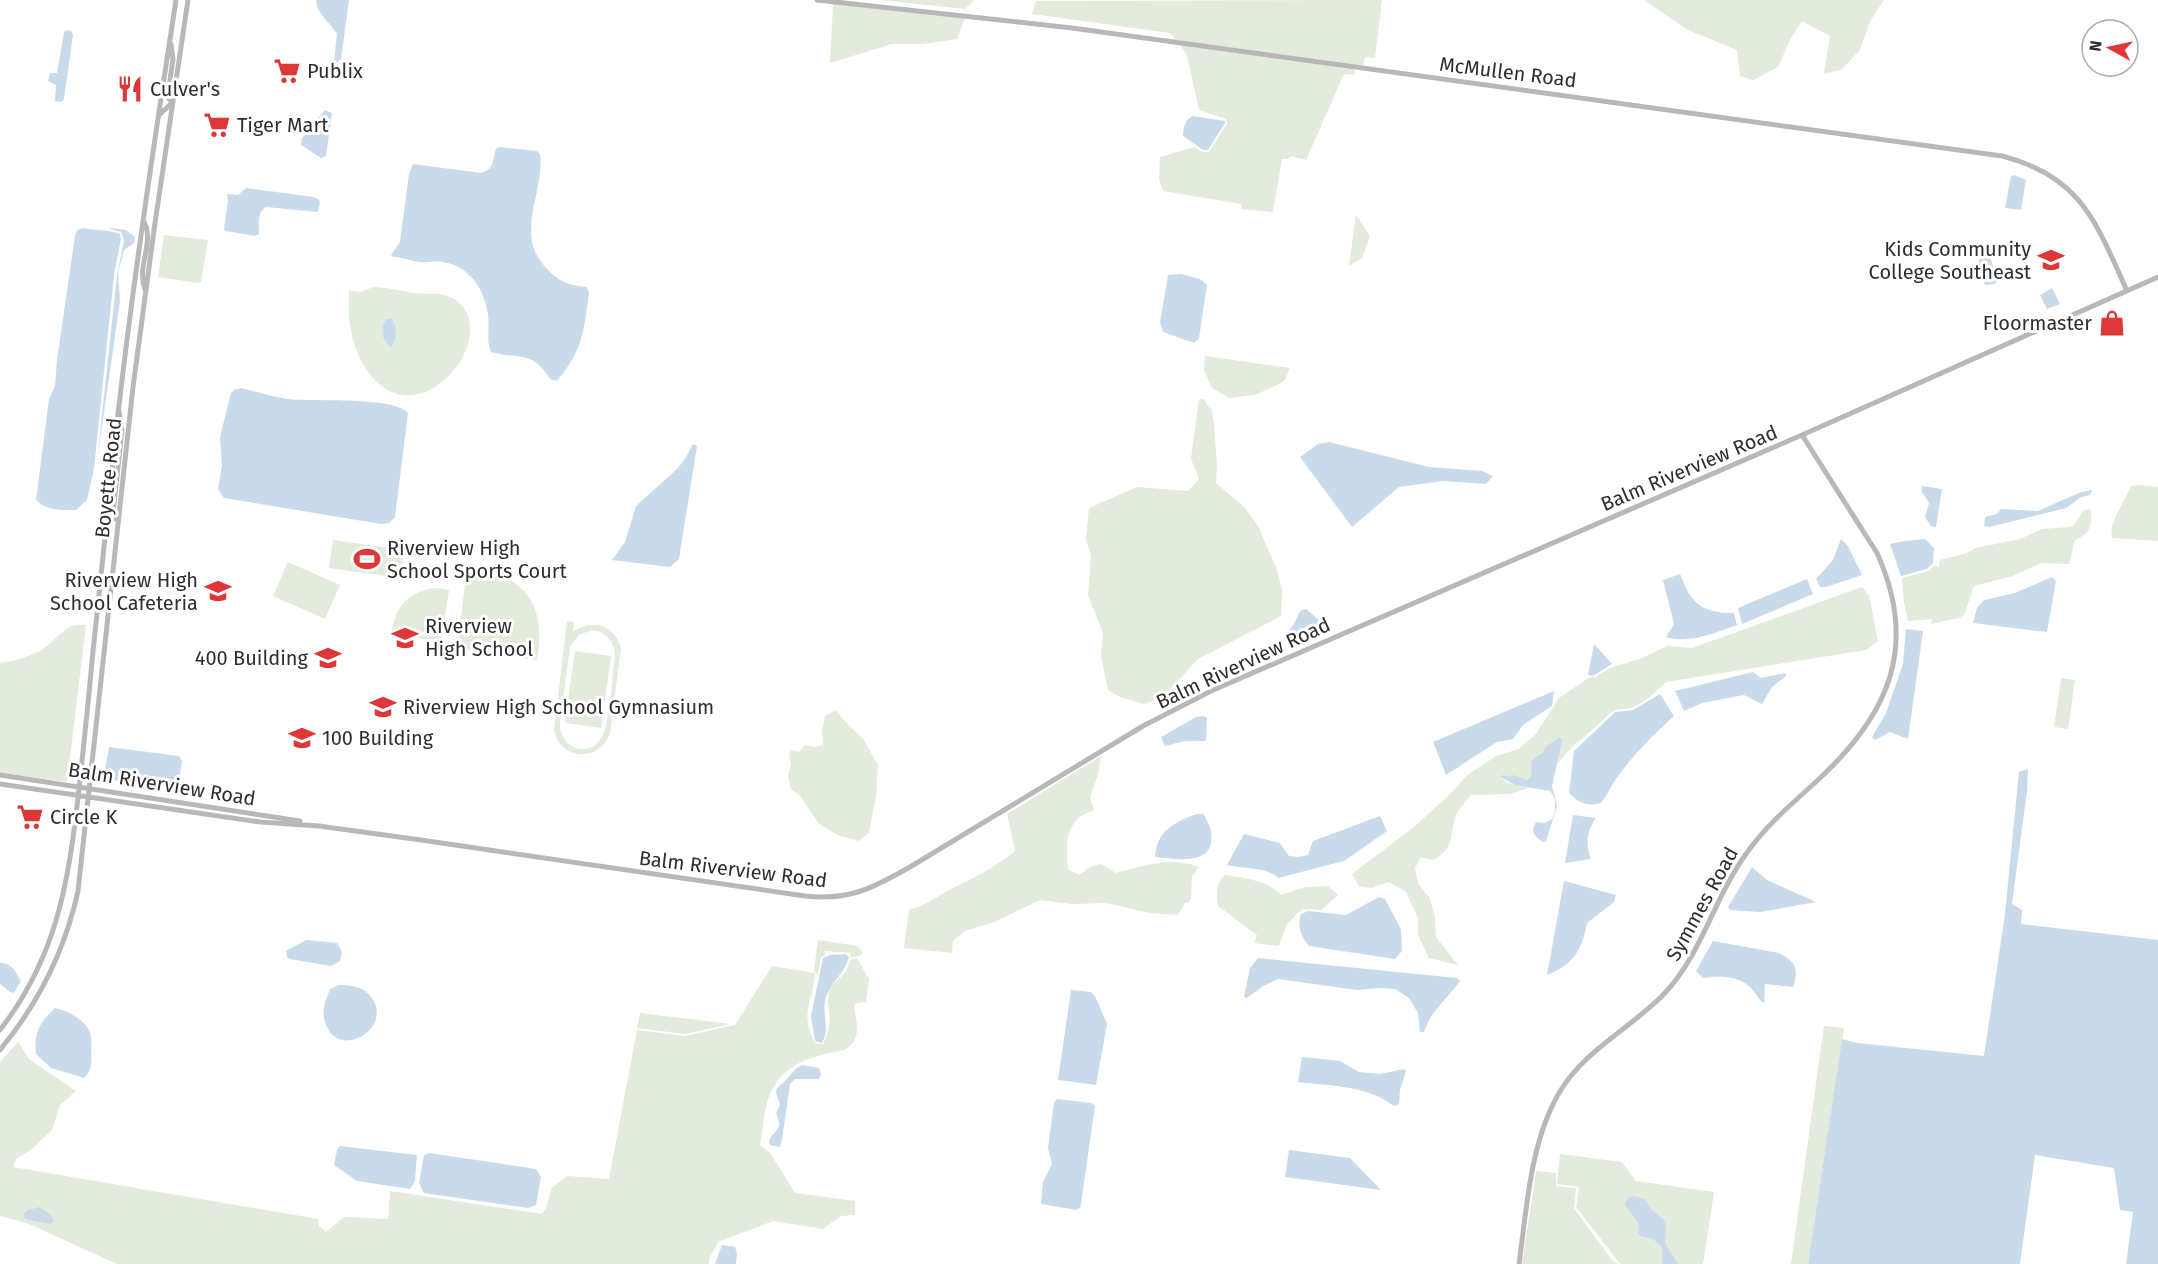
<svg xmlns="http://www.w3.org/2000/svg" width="2158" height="1264" viewBox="0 0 2158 1264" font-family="'Fira Sans',sans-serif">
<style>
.green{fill:#e3ebdc;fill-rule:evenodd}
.water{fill:#c9dbea}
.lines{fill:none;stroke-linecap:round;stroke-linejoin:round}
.secondary{stroke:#b8b8b8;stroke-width:5}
.labels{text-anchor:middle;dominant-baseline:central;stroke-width:6;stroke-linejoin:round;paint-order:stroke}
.poi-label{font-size:20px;fill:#2e2e2e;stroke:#fff;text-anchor:start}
.street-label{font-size:20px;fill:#2e2e2e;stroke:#fff}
</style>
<rect width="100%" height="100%" fill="#fff"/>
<!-- green -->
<path class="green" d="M880,0H974L965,9Z
M1382,0L1375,58L1365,57L1363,66L1176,40L1170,33L1032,14L1036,1H1027Z
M1644,0H1884L1870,21L1860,50L1842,69L1824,74L1830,36L1802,21L1791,38L1778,67L1753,80L1740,76L1737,50L1688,30Z
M833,4L965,18L957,39L923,44H892L830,63Z
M1180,45L1355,69L1354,75L1345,74L1343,76L1306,160L1291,156L1288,159H1282L1273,212L1242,209L1241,204L1163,191L1159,179L1160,157L1195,147L1202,152H1209L1227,124L1226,119L1199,110L1187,55Z
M1356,215L1370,236L1362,258L1349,266Z
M164,235L208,240L201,282L198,283L158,277Z
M373,287C387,287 400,291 414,293C427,295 441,291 454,299C505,331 424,438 372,377C352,353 347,321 349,291L361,292ZM386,319L394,322L396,336L386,343L382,330Z
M1205,356L1290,368L1285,380L1279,384L1255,395L1229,398L1212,388L1204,370Z
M1199,399H1203L1212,411L1214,424L1217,464L1216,483L1245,508L1258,526L1277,570L1282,590L1281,616L1198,659L1163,697L1144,704L1120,697L1108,690L1101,656L1103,633L1088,595L1091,556L1086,539L1089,508L1137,487L1188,491L1199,479L1191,459Z
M2138,485L2158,487V541L2112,538C2108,523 2126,500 2131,486Z
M2088,509L2091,510C2091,527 2092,532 2075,540L2069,564L2041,563L2013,576L1974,586L1964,615L1959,618L1931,624L1932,619L1908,621L1904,603L1902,578L1928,571L1934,565L1939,568L1940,560L1964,554L1976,548L2020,539L2042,529L2069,527L2074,525L2083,511Z
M333,540L404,550L400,578L329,568Z
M288,562L340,585L325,619L273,596Z
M467,567C523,575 547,601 537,660L461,649L458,642Z
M1862,587L1869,596L1878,641L1866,650L1666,682L1650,697L1632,708L1614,710L1582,739L1574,745L1556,765L1562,739L1559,737L1545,747L1544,753C1529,765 1534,758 1531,776L1527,780L1500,777L1508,783L1528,788L1511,794L1471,795C1466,801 1459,808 1456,815C1449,835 1456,848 1433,860L1421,857L1415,868L1418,884L1430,898L1435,917L1436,937L1458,965L1429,958L1418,935V918L1406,892L1389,882L1371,888L1359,886L1352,874L1414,827L1452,792L1466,776L1496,756L1519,749L1536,734L1559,698L1590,677H1595L1612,667L1640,659L1667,646L1692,648Z
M436,588L449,590L441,642L391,634C396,606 407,592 436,588Z
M567,621L574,622L573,632C592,618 615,625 621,648L610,734C599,762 562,761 554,731ZM592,630C607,632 615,642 615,657C612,676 610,720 603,735C592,760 559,749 560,723L570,647L579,635Z
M76,625H86L67,782L0,773V663C15,661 33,656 46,647C57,639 62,628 76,625Z
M575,651L611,656L601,728L565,723Z
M2061,678L2075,680L2068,729L2054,727Z
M836,710L848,725L864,740L878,765L876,796L869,833L859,841L838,835L819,824L800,796L791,789L788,776L791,764L789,754L791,750L799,752L805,745L815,747L823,745L822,731L825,716Z
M1101,756L1098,775L1090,797L1094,810C1090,812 1085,813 1081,816C1064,829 1067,849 1068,869L1079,875L1090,867L1101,864L1116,873C1143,866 1171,856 1199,867L1192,876L1191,899L1188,903H1185L1178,915L1149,913L1106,903L1072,904L1040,900L994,922L965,931L953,941L952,953L904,948L909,910C926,905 939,895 955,887C977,876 996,867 1015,851L1007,814Z
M1224,875C1244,878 1267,880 1281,895L1305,887L1328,886L1338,895L1321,910L1302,909L1287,924L1279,946L1254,943L1257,935L1218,906C1216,893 1216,885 1224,875Z
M818,940L858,946L863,953L859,956L851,958L850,953L825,951V955L821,958L815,987V990L817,974L814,971Z
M857,958L869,979L866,1002L856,1003L854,1008C857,1023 862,1041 844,1050C814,1056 784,1062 770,1094C764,1108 763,1129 760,1145L771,1154L795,1193L855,1201V1215L841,1216L823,1229L773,1221L718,1242L709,1259V1264H117L29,1224L0,1216V1062L18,1042L29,1059L76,1091L60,1105L52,1130L32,1149L16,1159L13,1167L318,1219L319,1226L326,1232L344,1217L388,1219L390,1191L542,1214L546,1208L552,1188L567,1176L609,1179L637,1030L685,1036L735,1025L772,966L815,973C813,1004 799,1011 815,1043L823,1044C828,1034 831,1023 829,1011C828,1004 827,999 829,992C833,979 847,978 850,960Z
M640,1013L730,1024L685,1034L637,1028Z
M1824,1026L1844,1028L1808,1264H1791Z
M1560,1154L1622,1162L1636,1181L1714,1192L1703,1264H1620L1576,1207L1579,1187L1557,1184Z
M1536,1171L1556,1173V1186L1576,1188L1574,1208L1612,1260L1618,1264H1522Z"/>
<!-- water -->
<path class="water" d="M316,0H349L341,59L336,63L334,61L337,34C330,22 317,14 316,0Z
M67,30L71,31L73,35L64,99L61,102L55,101L56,85L48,81L50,73H57L64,32Z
M325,110L332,113L326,156L321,158L301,145L302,138Z
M1193,116L1225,121V123L1208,150H1203L1183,136C1183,128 1185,119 1193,116Z
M499,147L537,151L540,154C545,190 516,231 542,263C555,279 565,285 586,287L589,292C584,331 583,350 557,381L550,379C532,349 519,360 491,352C486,342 490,327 488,315C485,291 470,266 443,262C436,260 428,263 420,262C410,261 403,257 393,257L391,255L400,242L409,174L413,164L481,173C495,169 492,160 496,149Z
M2014,175L2026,180L2021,210L2005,208L2011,176Z
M246,188L313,197L318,199L320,202L318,212L266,207C257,212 259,224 259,234L255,236L226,231L224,229L228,201L227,194L238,195Z
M83,228C95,231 109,229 120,234L121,239L114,275L94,469L87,500L76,510C61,510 47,511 36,500L49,399L55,386L57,360L75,236L77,230Z
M111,228L126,230L135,237L134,243L124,250L118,273L120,301L97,461L117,276L124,240L121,232L110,229Z
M1988,257L1991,259L1997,281L1995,284L1985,285L1978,262L1980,259Z
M1181,274L1200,279L1207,285L1199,338L1194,343L1163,332L1160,322L1168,275Z
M2052,288L2060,304L2047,309L2040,295Z
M386,319H393C396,328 398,340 391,347C381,340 380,329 386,319Z
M242,388C257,392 272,397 288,399C314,402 393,396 408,413L395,517L389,523L381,524L224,498L218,489L222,466L220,437L231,393L234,390Z
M1329,442L1429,467L1482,471L1493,476L1486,484L1443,481L1399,487L1352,527L1300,457L1318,444Z
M693,444L697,446L679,559L670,567L612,560L625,542L636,506L677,469L685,459Z
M1922,486L1942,489L1936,527L1931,526L1925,517L1929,503L1922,492Z
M2092,490L2090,495L2081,497L2066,508L1989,527L1984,526L1985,517L1997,514L2001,509L2038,511L2081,492Z
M1841,539L1848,546L1862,575L1826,587H1820L1816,579L1833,560Z
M1925,539L1934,548L1933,563L1927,569L1901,576L1890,544L1904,541Z
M1680,574C1691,603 1701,613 1734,613L1737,625C1714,633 1690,644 1666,637L1674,624L1663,580Z
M2052,577L2056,581L2047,632L1973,623L1977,608L1984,600L2015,593Z
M1807,579L1813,594L1742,624L1738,608Z
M1306,609L1319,620L1317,627L1289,640L1285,635L1294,624L1300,611Z
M1906,629L1923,631L1908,739L1890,732L1875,740L1872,737L1886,713L1903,664Z
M1594,644L1612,664L1593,676L1588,675Z
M1753,672L1761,678L1785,673L1786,676L1772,687L1762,704L1744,695L1702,703L1684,711L1675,691Z
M1554,691L1552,706L1523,725L1513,739L1497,742L1446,775L1433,742Z
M1660,694L1674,716C1653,735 1632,756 1616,779C1610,787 1607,796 1601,803C1587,807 1579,803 1569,793L1574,751L1615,712L1633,710Z
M1203,716L1207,718L1206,741H1185L1165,746L1161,737L1196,717Z
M1559,737L1562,739V742L1552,786L1557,806L1546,841L1543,842C1534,835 1530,833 1536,822L1545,823L1552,819C1556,809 1557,799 1550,791L1515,785L1500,777L1503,775L1510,777L1513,775L1527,780L1531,776L1532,760L1543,753L1545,747Z
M109,747L179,756L182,761L178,787L166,789L107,779L104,775Z
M2028,769L2027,791L2012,904L2022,910L2021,924L2158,940V1264H2126L2133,1212L2120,1210L2114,1168L2035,1155L2020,1264H1808L1842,1039L1857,1043L1984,1056L2005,914L2019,772Z
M1196,814H1204C1206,820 1210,825 1211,831C1217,867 1177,859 1155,857C1157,831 1173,823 1196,814Z
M1573,815L1596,818C1587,831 1585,844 1591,859L1565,863Z
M1380,816L1387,831L1344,861L1278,878C1269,867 1242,869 1227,865L1244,834L1280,843L1289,856L1298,857L1308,855L1313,841Z
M1752,867L1767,880L1816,902L1760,912L1730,910L1728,907Z
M1564,881L1616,895L1614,902L1587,923C1582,950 1574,964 1547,975Z
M1379,897L1385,899L1401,929L1402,951L1395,959L1309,946C1301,936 1297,928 1301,914L1308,911L1346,915Z
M306,940L337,943L342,952L340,961L331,966L290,959L287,957L286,951Z
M1713,941L1779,953C1796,962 1799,968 1793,987L1765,984L1764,1003C1758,1000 1756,993 1751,988C1738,975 1719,976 1703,978L1696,971Z
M846,954L849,957C845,973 831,982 826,997C821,1014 831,1027 822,1043L815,1041L811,1016L823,958L830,955Z
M1258,958L1457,978L1460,981C1446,1001 1433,1007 1424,1032H1420L1418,1013L1409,998L1395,989L1379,988L1357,990L1278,979L1263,986L1247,998L1244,997L1250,968Z
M0,963C11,962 16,972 21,981L14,993L10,992L0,984Z
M339,985C353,985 364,987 372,998C393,1029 339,1060 326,1025C324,1020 323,1013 324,1007C325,1001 328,995 330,989Z
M1071,990L1091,992L1095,996L1107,1024L1096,1085L1058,1080Z
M55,1008C69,1011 88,1021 91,1036C92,1041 91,1046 91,1051C92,1061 92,1071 84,1078L51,1068L36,1054C34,1032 39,1023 55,1008Z
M1302,1057L1340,1061L1359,1072L1380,1074L1404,1069L1406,1071L1400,1090L1399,1104L1394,1106C1366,1085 1331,1086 1298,1082Z
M802,1065L819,1068L821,1074L819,1079H795L790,1084L782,1140L780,1147L770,1145L769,1141C775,1128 784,1131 776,1113L780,1105L776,1092L777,1088C787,1082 791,1070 802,1065Z
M1057,1099L1091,1103L1095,1106L1081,1204L1080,1208L1076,1210L1041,1204L1043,1182L1052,1164L1048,1148L1054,1103Z
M340,1146L417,1155L415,1181L410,1189L357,1181L334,1165L337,1150Z
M1289,1150L1350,1158L1381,1190L1285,1177Z
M429,1153L536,1169L541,1177L536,1205L528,1208L424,1193L419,1183L424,1155Z
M1633,1196L1645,1199L1652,1210L1664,1220L1666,1226L1665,1243L1678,1264H1662V1247L1653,1239L1640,1236L1638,1233L1639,1224L1625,1205L1627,1199Z
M39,1207L51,1215L54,1222L50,1224L25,1219L23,1215L26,1211Z
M722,1245L735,1247L737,1253L736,1264H715Z"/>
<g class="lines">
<!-- secondary -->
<path class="secondary" d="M817,0L1072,28L2002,156C2081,176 2096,222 2127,291
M171,44L173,59L168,94L169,99L173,102
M159,115L173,102
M144,222C155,242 136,267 145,289
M118,520L114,518L113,513L122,430L119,412
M0,775L300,821
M0,784L260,822L319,826L421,840L805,896C849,901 873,888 910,867L1143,726L1211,691L1802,435L2158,277
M0,1030C56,958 68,885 78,798C83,752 88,707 92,661C100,578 109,496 118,414C134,275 155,137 176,0
M0,1050C38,1004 65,950 78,891L133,387L155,223L188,0
M1519,1264C1527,1207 1530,1143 1559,1093C1584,1050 1630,1029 1664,994C1702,954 1714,898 1746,854C1766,825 1793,803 1819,779C1889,714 1919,646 1877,553L1802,435"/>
</g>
<!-- icons -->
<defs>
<g id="supermarket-bare" transform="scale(2.07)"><path d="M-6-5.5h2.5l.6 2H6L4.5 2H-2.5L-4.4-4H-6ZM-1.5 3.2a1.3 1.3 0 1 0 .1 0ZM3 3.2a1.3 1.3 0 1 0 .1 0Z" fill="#de3739" stroke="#fff" stroke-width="2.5" paint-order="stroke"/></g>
<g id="restaurant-bare" transform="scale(2.07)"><path d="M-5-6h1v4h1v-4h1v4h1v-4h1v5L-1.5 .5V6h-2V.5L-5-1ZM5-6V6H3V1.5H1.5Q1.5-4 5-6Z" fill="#de3739" stroke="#fff" stroke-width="2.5" paint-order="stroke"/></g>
<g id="school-bare" transform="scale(2.07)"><path d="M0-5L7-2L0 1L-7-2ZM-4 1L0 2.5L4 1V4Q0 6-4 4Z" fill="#de3739" stroke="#fff" stroke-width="2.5" paint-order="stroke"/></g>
<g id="shop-bare" transform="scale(2.07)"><path d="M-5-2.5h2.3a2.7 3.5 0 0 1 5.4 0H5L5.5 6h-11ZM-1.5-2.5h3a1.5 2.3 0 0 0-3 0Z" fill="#de3739" stroke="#fff" stroke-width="2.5" paint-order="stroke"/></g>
<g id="stadium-bare" transform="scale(2.07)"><path d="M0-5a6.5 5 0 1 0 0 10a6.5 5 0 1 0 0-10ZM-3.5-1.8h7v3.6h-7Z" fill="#de3739" stroke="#fff" stroke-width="2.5" paint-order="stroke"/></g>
</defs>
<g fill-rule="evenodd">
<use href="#supermarket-bare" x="287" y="71"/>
<use href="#restaurant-bare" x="130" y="89"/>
<use href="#supermarket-bare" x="217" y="125"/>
<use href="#school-bare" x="2051" y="260"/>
<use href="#shop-bare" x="2112" y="323"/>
<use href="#stadium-bare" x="367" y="559"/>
<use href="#school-bare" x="218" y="591"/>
<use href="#school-bare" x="405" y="638"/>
<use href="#school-bare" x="328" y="658"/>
<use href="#school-bare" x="383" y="707"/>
<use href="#school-bare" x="302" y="738"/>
<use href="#supermarket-bare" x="30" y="817"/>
</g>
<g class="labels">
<!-- poi labels -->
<g class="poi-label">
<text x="307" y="71">Publix</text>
<text x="150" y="89">Culver's</text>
<text x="237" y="125">Tiger Mart</text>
<text x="2031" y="249" text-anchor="end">Kids Community<tspan x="2031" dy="23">College Southeast</tspan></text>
<text x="2092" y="323" text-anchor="end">Floormaster</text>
<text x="387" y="548">Riverview High<tspan x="387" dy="23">School Sports Court</tspan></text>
<text x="198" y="580" text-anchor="end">Riverview High<tspan x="198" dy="23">School Cafeteria</tspan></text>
<text x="425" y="626">Riverview<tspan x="425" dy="23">High School</tspan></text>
<text x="308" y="658" text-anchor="end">400 Building</text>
<text x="403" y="707">Riverview High School Gymnasium</text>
<text x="322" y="738">100 Building</text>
<text x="50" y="817">Circle K</text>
</g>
<!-- street labels -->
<g class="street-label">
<text transform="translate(1508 72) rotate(7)">McMullen Road</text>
<text transform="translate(1689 468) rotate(-23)">Balm Riverview Road</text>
<text transform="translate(108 478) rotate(-84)">Boyette Road</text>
<text transform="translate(1243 663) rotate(-25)">Balm Riverview Road</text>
<text transform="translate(162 784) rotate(9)">Balm Riverview Road</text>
<text transform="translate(733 869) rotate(7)">Balm Riverview Road</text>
<text transform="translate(1702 904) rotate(-61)">Symmes Road</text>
</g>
</g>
<!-- north arrow -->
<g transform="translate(2110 48) rotate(278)"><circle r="28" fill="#ffffff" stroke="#ababab" stroke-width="1.5"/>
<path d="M0-4.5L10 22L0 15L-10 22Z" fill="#de3739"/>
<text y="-9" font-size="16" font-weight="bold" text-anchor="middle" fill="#2e2e2e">N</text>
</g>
</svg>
